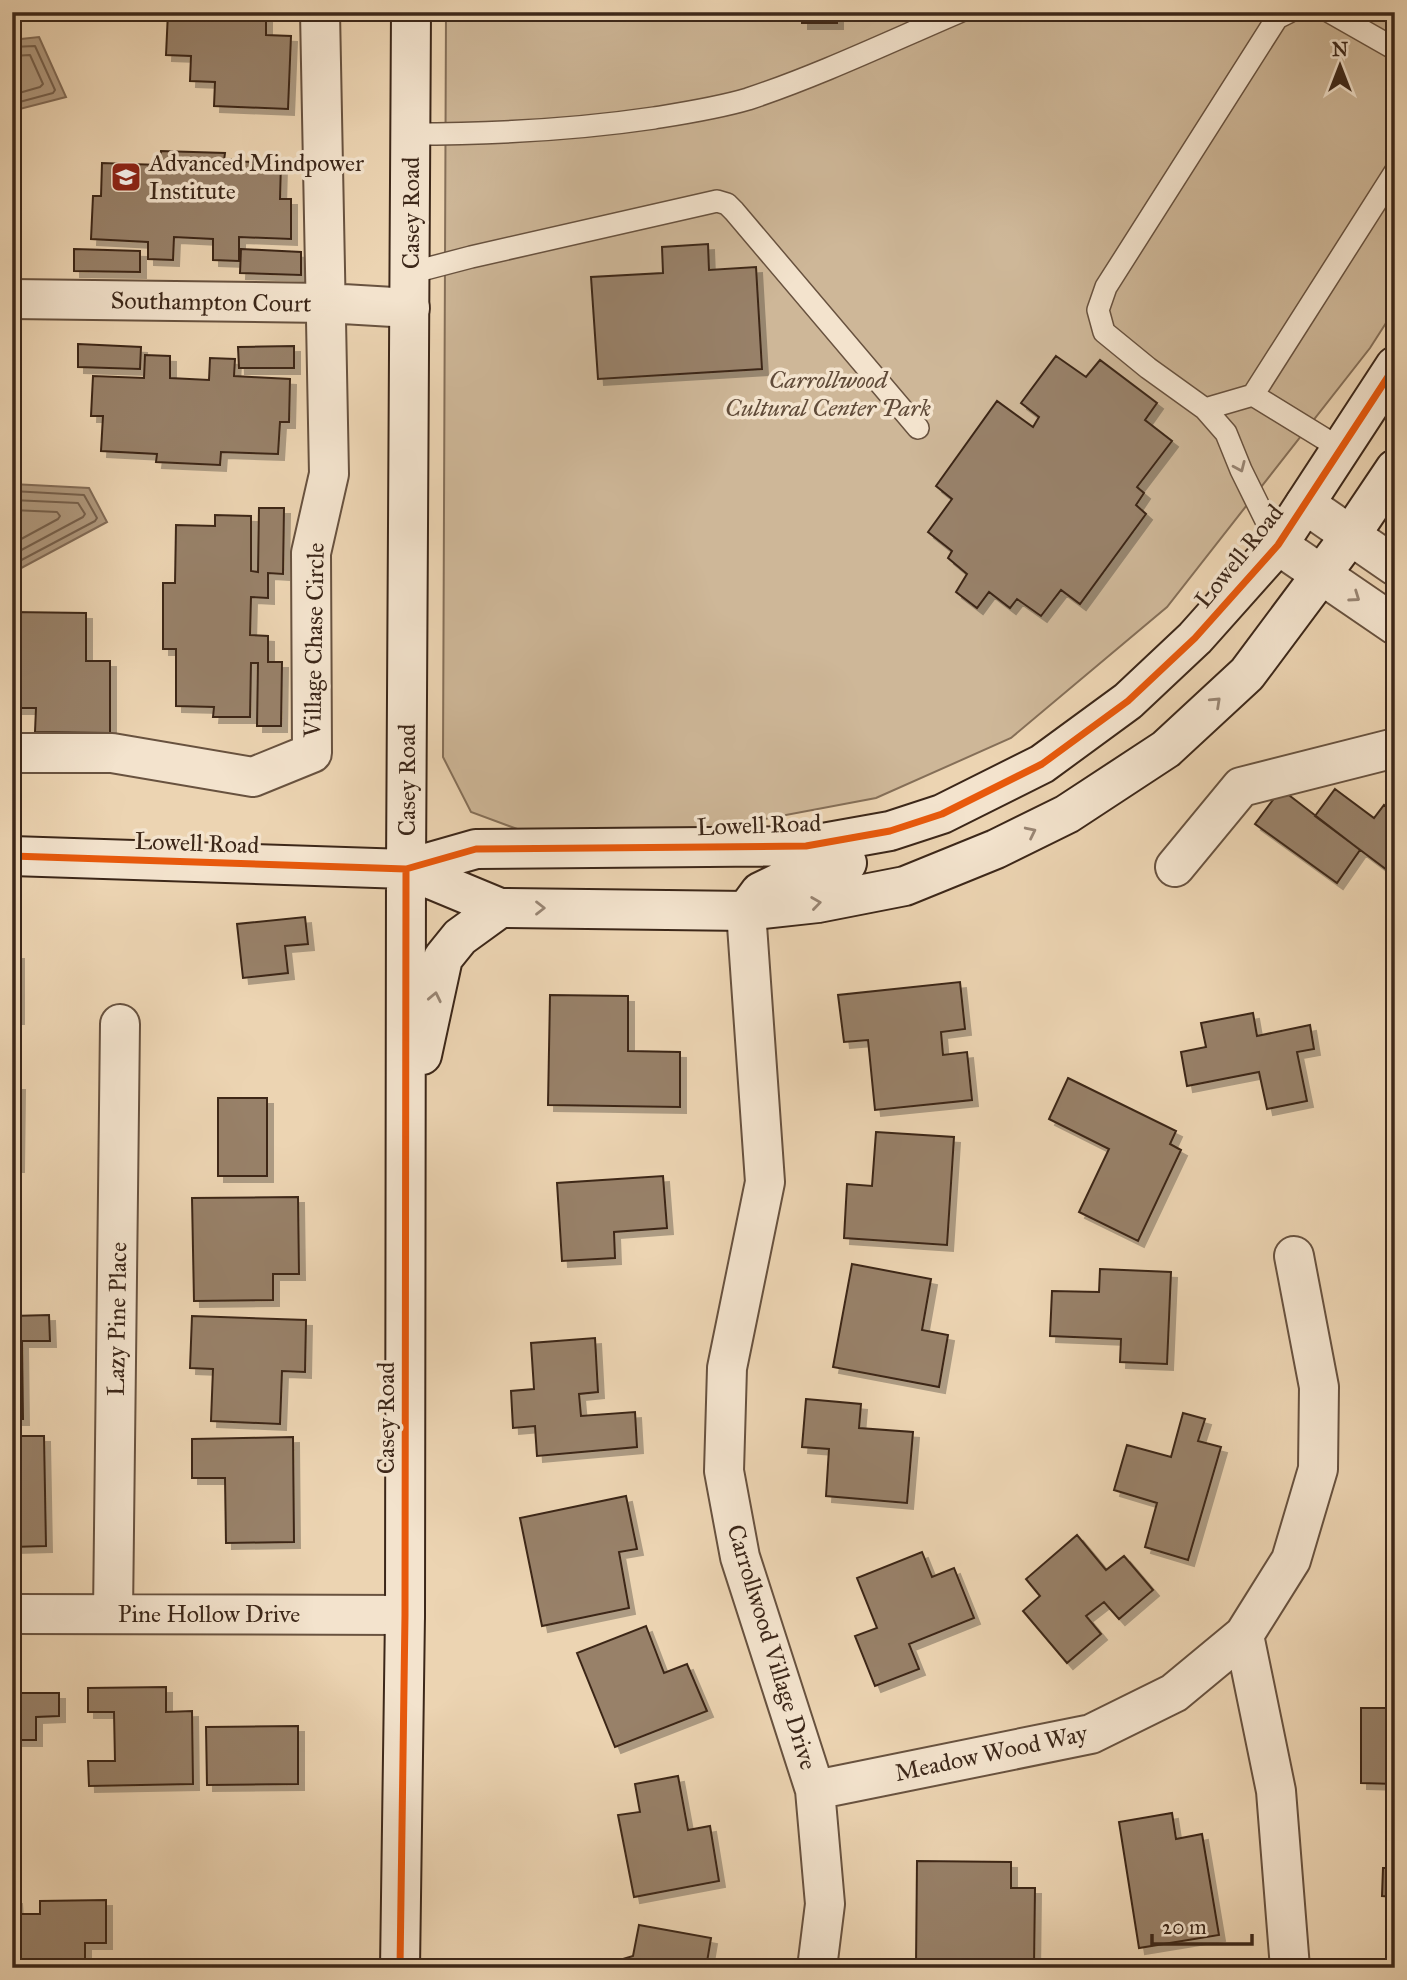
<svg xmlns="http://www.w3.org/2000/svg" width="1407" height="1980" viewBox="0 0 1407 1980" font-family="'IM FELL Great Primer',serif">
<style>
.green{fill:#ceb798;stroke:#856f58;stroke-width:2}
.water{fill:#b0997e;stroke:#826b56;stroke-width:2}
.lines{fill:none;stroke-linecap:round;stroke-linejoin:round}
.shore{stroke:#76604c;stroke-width:2}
.building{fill:#988169;stroke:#3c2719;stroke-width:2;filter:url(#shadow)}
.lane-casing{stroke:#68523f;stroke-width:24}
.street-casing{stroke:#68523f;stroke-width:42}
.secondary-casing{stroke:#3c2719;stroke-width:42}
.lane{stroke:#f3e3cd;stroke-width:21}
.street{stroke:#f3e3cd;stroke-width:38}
.secondary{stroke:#f3e3cd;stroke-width:38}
.cycleway-casing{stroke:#f3e3cd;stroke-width:11}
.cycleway{stroke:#e8590c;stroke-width:7}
.oneway{stroke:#988573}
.labels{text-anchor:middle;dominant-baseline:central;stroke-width:7;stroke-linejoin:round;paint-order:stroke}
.poi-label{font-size:24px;fill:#3c2719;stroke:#f3e3cd;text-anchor:start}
.street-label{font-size:24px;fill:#3c2719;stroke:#f3e3cd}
.park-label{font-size:24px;font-style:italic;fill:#604b39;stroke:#f3e3cd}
</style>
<defs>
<filter id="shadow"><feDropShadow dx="6" dy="6" stdDeviation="0" flood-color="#0004"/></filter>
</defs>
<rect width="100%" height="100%" fill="#ecd4b2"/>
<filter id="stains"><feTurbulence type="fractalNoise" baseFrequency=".00286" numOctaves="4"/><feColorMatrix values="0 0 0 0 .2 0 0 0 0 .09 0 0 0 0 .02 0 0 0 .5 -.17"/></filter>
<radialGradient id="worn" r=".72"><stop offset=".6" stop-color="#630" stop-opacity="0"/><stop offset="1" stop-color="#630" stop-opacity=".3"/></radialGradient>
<!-- green -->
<path class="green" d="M446,12H1395V309L1370,348L1167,607L1011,738L876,798L717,828L520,830L471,812L443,757Z"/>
<!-- water -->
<path class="water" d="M39,37L66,97L12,111V40Z
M12,484L89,488L107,522L12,573Z"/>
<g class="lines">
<!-- shore -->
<path class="shore" d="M12,47L35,46L55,90L53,93L12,104
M12,56L30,55L43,84L40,87L12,95
M12,491L84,495L97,518L95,521L12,565
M12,500L78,503L85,514L83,517L12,555
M12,510L57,512L60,516L58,519L12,544"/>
</g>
<!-- building -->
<path class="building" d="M168,12H266V35L291,36L288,109L214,106L215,82L190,81L191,56L166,55Z
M802,12H837V23H802Z
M161,151L225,153L224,161L281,163L280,199H291V239L239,237V261L213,260V239L174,237L173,260L148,259V242L91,239L93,196H101L102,163L160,165Z
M708,244L709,270L756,267L762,369L598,379L591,277L663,273L662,247Z
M74,249L140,251V272L74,271Z
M241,249L301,252V275L240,273Z
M78,344L141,347L140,369L78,367Z
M294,346V368H239L238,347Z
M145,355L170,356V378L209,380L210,358L235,359L234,376L290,379L289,422H280L278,454L221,452L220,465L156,462L157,454L101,451L103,416H91L93,376L144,378Z
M1056,356L1086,377L1100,360L1157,403L1145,420L1172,441L1137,487L1144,493L1136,505L1146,514L1080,604L1061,590L1041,616L1017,599L1010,608L989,592L977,608L956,592L967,574L948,558L952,551L928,532L952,499L936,486L997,401L1033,427L1039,417L1021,403Z
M259,508H284L283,574L268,573V598L251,597L250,635L268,636V662H282L281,726H257L258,663H251L250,717H213L214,707L176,706V649H163V583H175L176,525L215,526V515L251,516V571L258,572Z
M12,612L86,613V661H110V733L35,732L36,708H12Z
M1281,789L1360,850L1337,883L1255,824Z
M1335,789L1374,818L1384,805L1395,813V876L1315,816Z
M305,917L308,944L285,946L288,973L243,978L237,924Z
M12,953H18V1018H12Z
M960,982L965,1029L941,1032L943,1055L967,1052L972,1100L875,1110L868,1040L844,1042L838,995Z
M550,995L628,996V1051L680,1052V1107L548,1105Z
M1253,1013L1257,1036L1310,1025L1314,1049L1297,1052L1307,1101L1267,1109L1259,1072L1187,1086L1181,1052L1206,1047L1201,1023Z
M1068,1078L1176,1131L1170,1144L1181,1150L1138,1241L1079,1212L1109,1149L1049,1119Z
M12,1084H19L18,1166H12Z
M218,1098H267V1176H218Z
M876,1132L954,1137L947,1245L844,1238L847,1184L872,1186Z
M663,1176L667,1228L614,1232L615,1258L562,1261L557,1183Z
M298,1197L299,1274H273V1300L194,1301L192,1198Z
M852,1264L931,1279L922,1330L948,1335L939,1387L833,1367Z
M1100,1269L1171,1272L1167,1364L1120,1362L1121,1339L1050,1336L1052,1291L1099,1292Z
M49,1315L50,1341H22L23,1419H12V1316Z
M192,1316L306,1320L305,1372L282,1371L280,1424L211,1421L213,1369L190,1368Z
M595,1338L598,1392L579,1394L581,1416L635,1412L637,1447L537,1456L535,1426L513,1428L511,1391L534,1389L531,1343Z
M806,1399L861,1404L859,1428L913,1432L907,1503L826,1496L829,1449L802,1447Z
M1183,1413L1205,1419L1198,1441L1221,1447L1188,1560L1145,1547L1157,1503L1114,1490L1127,1445L1171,1457Z
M17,1436H44L46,1546L12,1547V1464H17Z
M293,1437L294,1542L226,1543L225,1478H192V1439Z
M626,1496L637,1549L619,1552L629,1608L542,1626L520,1518Z
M1077,1535L1106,1570L1124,1556L1153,1590L1119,1619L1104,1602L1086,1616L1101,1634L1067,1663L1023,1611L1040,1596L1026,1579Z
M922,1552L932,1577L954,1568L974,1618L909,1644L919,1669L875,1686L855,1636L877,1628L857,1578Z
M646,1626L664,1673L687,1664L707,1711L615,1747L577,1653Z
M1387,1683H1395V1784L1361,1783V1708H1387Z
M166,1687V1712L192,1711L193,1784L89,1786L88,1761H115L114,1712H88V1688Z
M12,1693H59V1716L36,1717V1740H14L15,1763H12Z
M298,1726V1784L207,1785L206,1727Z
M678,1776L688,1830L710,1826L719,1881L634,1897L618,1815L640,1812L635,1784Z
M1172,1813L1176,1839L1202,1834L1219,1935L1139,1948L1119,1822Z
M917,1861L1011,1862V1888H1035L1034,1967L916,1966Z
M1383,1868H1395V1897L1382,1896Z
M12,1898H16L17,1914H40V1901L106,1900V1943H85V1968H30V1963H12Z
M639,1925L711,1938L706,1968H614L616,1961L633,1956Z"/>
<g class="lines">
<!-- lane casing -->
<g class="lane-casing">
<path id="lane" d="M1330,12L1395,49
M411,134C493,134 573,130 654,118C685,113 718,108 748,99C820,75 889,42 959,12
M410,273L471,257L717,201L727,204L734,211L918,428
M1253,395L1341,449
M1205,409L1253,395L1395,172
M1278,545L1241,470L1226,433L1205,409L1148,368L1104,332L1098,310L1106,287L1277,18L1289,12"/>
</g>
<!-- street casing -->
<g class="street-casing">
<path id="street" d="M12,299L326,303L410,308
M1305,504L1395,566
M1278,545L1395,625
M12,753H112L253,777L312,753L311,553L329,474L320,12
M1175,867L1241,787L1395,748
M746,911L765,1182L727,1368L724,1471L740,1557L815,1790L825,1904L817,1968
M12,1614L405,1615
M113,1614L120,1024
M1244,1635L1276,1791L1290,1968
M815,1790L1091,1734L1174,1693L1244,1635L1291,1560L1318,1469L1319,1387L1294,1256"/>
</g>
<!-- secondary casing -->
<g class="secondary-casing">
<path id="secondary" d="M12,856L406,869L476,849L806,846L890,831L942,814L1042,764L1128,701L1195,638L1278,545L1395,366
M406,869L500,908L746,911L818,903L905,886L996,849L1067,814L1166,749L1247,674L1350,536L1395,469
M746,911L760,892L799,873L847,863
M422,1055L443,958L460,937L500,908
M400,1968L405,1615L406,869L411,12"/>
</g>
<!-- lane -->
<use href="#lane" class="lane"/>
<!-- street -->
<use href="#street" class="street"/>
<!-- secondary -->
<use href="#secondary" class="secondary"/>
<!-- cycleway casing -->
<g class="cycleway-casing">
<path id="cycleway" d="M12,856L406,869L476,849L806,846L890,831L942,814L1042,764L1128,701L1195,638L1278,545L1395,366
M400,1968L405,1615L406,869"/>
</g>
<!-- cycleway -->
<use href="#cycleway" class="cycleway"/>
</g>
<!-- one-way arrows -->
<defs><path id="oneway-chevron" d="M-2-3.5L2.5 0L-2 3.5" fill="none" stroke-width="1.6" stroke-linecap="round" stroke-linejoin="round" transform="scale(1.75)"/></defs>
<g class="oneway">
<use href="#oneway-chevron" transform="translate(1240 467) rotate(66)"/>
<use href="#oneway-chevron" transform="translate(1355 597) rotate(35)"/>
<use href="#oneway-chevron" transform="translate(1216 702) rotate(-43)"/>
<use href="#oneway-chevron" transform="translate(1031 832) rotate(-26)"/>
<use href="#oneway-chevron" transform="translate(816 903) rotate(-8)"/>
<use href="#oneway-chevron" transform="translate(540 908)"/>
<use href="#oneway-chevron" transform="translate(435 997) rotate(-78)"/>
</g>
<!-- icons -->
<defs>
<g id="school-square" transform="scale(1.575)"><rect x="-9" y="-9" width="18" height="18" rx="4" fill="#8f2418" stroke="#f3e3cd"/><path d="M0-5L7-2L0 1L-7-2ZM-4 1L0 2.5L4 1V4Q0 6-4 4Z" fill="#fff"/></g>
</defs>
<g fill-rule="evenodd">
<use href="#school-square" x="126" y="177"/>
</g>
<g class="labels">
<!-- poi labels -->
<g class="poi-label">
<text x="149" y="163">Advanced Mindpower<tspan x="149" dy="28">Institute</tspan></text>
</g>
<!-- street labels -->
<g class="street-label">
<text transform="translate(411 213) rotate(-90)">Casey Road</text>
<text transform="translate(211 302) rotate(1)">Southampton Court</text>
<text transform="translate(1239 556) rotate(-51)">Lowell Road</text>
<text transform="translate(314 640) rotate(-89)">Village Chase Circle</text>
<text transform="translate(407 780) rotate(-90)">Casey Road</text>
<text transform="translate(759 825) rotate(-2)">Lowell Road</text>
<text transform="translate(197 843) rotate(2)">Lowell Road</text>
<text transform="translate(117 1319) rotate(-89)">Lazy Pine Place</text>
<text transform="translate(386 1418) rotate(-90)">Casey Road</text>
<text x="209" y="1614">Pine Hollow Drive</text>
<text transform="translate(772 1647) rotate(73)">Carrollwood Village Drive</text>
<text transform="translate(991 1753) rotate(-12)">Meadow Wood Way</text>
</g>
<!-- park labels -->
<g class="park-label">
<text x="828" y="380">Carrollwood<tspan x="828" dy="28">Cultural Center Park</tspan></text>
</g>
</g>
<!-- margin -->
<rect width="1407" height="1980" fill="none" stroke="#ecd4b2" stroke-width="42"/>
<rect x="14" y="14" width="1379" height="1952" fill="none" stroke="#3c2719" stroke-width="3.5"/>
<rect x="21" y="21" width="1365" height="1938" fill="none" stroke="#3c2719" stroke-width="2"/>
<!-- north arrow -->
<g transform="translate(1340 66)" stroke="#f3e3cd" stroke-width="5" paint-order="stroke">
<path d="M0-5L12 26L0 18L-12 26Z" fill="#3c2719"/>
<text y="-10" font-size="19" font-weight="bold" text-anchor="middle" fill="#3c2719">N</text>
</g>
<!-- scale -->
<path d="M1152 1934v10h100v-10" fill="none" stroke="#3c2719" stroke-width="3.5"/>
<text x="1162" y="1934" font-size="21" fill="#3c2719" stroke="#f3e3cd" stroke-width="5" paint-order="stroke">20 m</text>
<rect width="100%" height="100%" filter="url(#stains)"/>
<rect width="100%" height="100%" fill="url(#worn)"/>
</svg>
